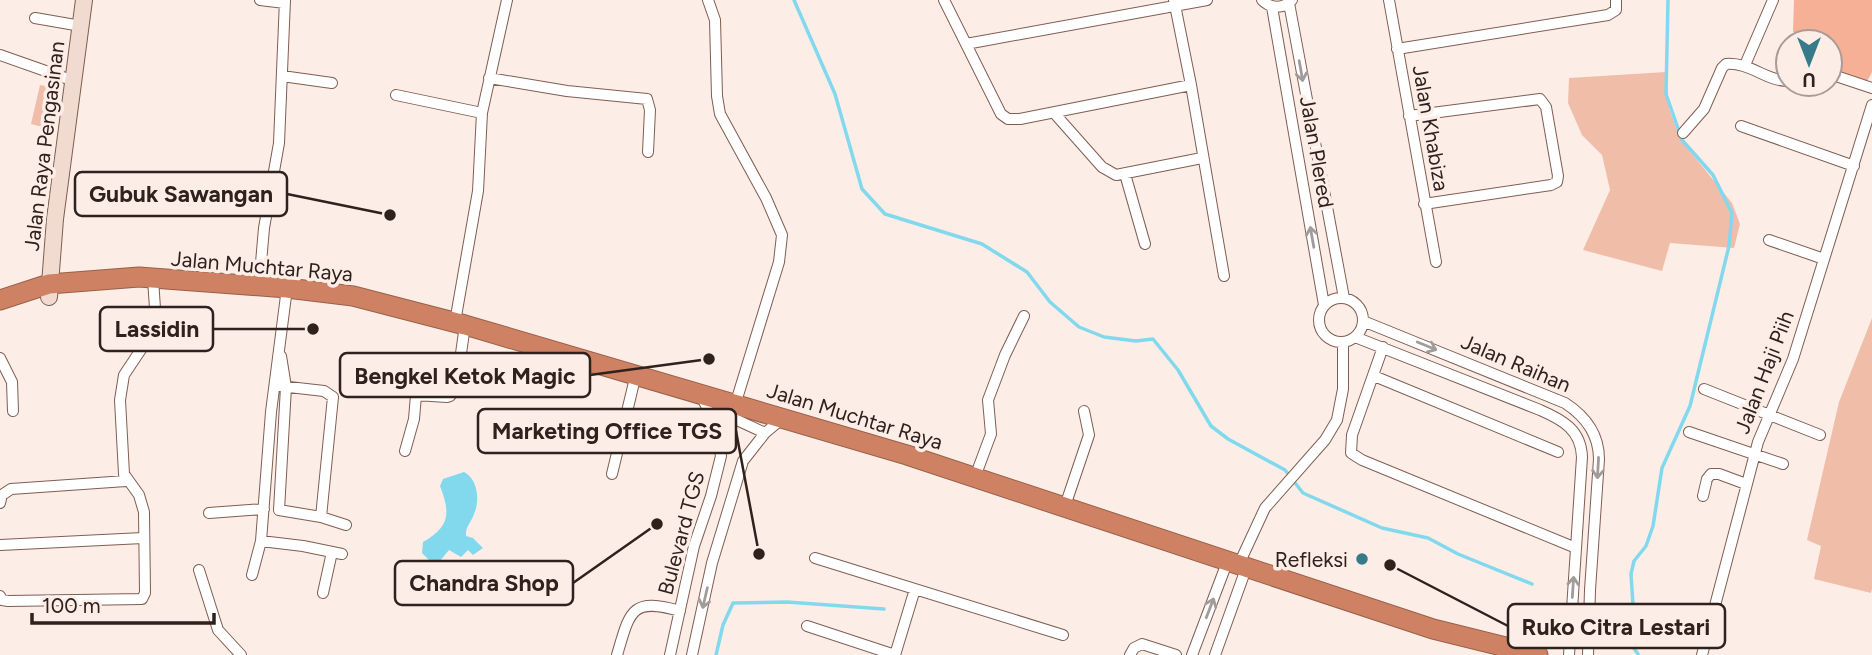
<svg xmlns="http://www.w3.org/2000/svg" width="1872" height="655" viewBox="0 0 1872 655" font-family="Figtree,sans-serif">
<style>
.green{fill:#f0bda9}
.forest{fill:#f5b095}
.water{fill:#82d9ed}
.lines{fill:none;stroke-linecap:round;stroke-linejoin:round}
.stream{stroke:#82d9ed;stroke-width:3.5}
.street-casing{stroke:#7f5e51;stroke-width:12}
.secondary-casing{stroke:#7f5e51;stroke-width:18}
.highway-casing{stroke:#97604a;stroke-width:21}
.street{stroke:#fff;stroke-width:10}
.secondary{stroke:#f1dad0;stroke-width:16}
.highway{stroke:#cf8263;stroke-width:19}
.oneway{stroke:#a19b99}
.poi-dot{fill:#377b8a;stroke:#fdede7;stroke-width:2.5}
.labels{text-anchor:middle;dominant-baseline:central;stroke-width:7;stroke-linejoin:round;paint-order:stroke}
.street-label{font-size:21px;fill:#2f211c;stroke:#fdede7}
.poi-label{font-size:21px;fill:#2f211c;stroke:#fdede7;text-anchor:end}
.leader{fill:none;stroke:#2f211c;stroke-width:2.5}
.callout-dot{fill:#2f211c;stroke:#fdede7;stroke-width:2.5}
.callout{fill:#fdede7;stroke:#2f211c;stroke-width:2.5}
.callout-label{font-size:23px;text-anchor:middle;font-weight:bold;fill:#2f211c}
</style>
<rect width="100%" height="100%" fill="#fdede7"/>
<!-- green -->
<path class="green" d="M1666,72L1669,108L1680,139L1732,203L1740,224L1734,248L1670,243L1662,271L1583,250L1610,190L1602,155L1582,135L1568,103L1569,78Z
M40,85L59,89L51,129L31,124Z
M1872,318V589L1871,593L1814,579L1821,546L1807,540L1839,402Z"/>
<!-- forest -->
<path class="forest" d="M1794,0H1872V72L1862,91L1830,77V46L1832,40L1793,32Z"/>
<!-- water -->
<path class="water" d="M464,472C478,479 480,501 474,514C471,523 465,527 466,536L473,538L483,548L473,555L468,550L461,557L449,550L439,562L430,561L422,553L423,542C451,526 450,512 440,486L443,479Z"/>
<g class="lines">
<!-- stream -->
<path class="stream" d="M794,0L835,94L862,189L885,214L982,244L1027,272L1050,302L1079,327L1104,337L1136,341L1153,339L1178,370L1211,426L1228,439L1285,470L1303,493L1382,528L1428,538L1458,554L1532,584
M1638,654L1630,643L1633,605L1631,574L1634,561L1646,546L1653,526L1662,468L1690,406L1729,246L1732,213L1713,175L1682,140L1666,94L1668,0
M716,655L723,625L733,603L787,602L884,609"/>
<!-- street casing -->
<g class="street-casing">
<path id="street" d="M260,0L285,3
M708,0L715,20L717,96L720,114L766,198L782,235L779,262L735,405
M944,0L1001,114L1008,119H1020L1191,85
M1174,0L1191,85L1224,276
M1262,0C1271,9 1283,9 1292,0
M1389,0L1436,262
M1289,3L1344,298
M1272,7L1324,305
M35,18L81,26
M966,44L1207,0
M1397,49L1608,15L1616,10V0
M0,55L74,81
M1745,65L1773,0
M1830,74L1872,88
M282,76L332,83
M489,78L567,91L647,99L650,110L648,152
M396,95L482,113
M1055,114L1102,167L1116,175L1202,158
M1409,116L1540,99L1546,107L1558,176L1557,182L1551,185L1424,204
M1741,126L1854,166
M1683,133L1704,109L1722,68L1726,64C1750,62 1766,81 1788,81
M1125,174L1145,244
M1769,240L1824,259
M259,286L264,228L279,143L285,0
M1319 320a22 22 0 1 1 44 0a22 22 0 1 1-44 0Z
M1363,321L1565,403C1585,416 1599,434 1599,459L1590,590L1588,655
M455,322L478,191L482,113L507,0
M1355,337L1540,410C1563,420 1581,430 1582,457L1569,655
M1383,347L1352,435L1351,453L1362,460L1576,548
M281,356L286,387L279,510L321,517L346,525
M0,358L12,382L13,411
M1374,376L1558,452
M280,386L324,391L333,397L321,517
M1704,389L1820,435
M714,421L737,420L765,433
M1689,432L1783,464
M405,451L414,419L416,395L447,397L450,396L456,389L465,325
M612,474L636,374
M975,477L991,434L988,400L1005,355L1024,316
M1703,496L1707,479L1711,474H1719L1746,484
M0,503L2,495L11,489L126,481
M1065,506L1089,435L1084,411
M209,513L264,509
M261,541L303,546L342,554
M0,545L143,538
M815,558L1063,635
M1239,564L1265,508L1325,440L1337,420L1343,389V342
M199,570L218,630L241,655
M252,575L261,541L271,412L287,288
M323,593L332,552
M0,596L2,600L8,601L142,599L145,593L144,512L139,495L124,474L120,400L124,375L154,330L156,323L153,279
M807,626L895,655L915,589
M617,655C630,611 631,597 680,611
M670,655L694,546L711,496L721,456L714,421L701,396
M692,655L712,563L743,461L765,433L783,418
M1130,655L1134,648L1142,644L1176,655
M1192,655L1228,560
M1215,655L1247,566
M1702,655L1758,442L1793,359L1872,105"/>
</g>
<!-- secondary casing -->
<g class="secondary-casing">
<path id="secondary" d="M49,297L55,219L84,0"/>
</g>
<!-- highway casing -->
<g class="highway-casing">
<path id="highway" d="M0,300L49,284L139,277L287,288L353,296L465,325L907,455L1433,629L1538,655"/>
</g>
<!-- street -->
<use href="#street" class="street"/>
<!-- secondary -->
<use href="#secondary" class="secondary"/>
<!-- highway -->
<use href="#highway" class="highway"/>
</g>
<!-- one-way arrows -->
<defs><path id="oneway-shaft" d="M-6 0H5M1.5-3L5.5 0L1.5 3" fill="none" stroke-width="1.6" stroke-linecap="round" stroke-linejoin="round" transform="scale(1.75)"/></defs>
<g class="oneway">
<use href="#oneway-shaft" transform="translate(1301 71) rotate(80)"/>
<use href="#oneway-shaft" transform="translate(1312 237) rotate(-100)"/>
<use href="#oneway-shaft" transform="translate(1427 346) rotate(22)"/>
<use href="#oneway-shaft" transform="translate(1598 468) rotate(93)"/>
<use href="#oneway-shaft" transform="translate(1573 587) rotate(-86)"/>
<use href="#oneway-shaft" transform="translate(705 598) rotate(103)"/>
<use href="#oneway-shaft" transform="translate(1210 608) rotate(-69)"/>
</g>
<!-- markers -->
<circle class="poi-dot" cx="1362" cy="559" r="7"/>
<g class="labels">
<!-- street labels -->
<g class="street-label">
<text transform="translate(1431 128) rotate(80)">Jalan Khabiza</text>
<text transform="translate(44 146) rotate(-83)">Jalan Raya Pengasinan</text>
<text transform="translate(1317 152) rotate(80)">Jalan Plered</text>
<text transform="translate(262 266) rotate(5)">Jalan Muchtar Raya</text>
<text transform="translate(1516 363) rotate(23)">Jalan Raihan</text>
<text transform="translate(1764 372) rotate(-69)">Jalan Haji Piih</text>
<text transform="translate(855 416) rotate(17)">Jalan Muchtar Raya</text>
<text transform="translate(681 533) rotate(-75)">Bulevard TGS</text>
</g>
<!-- poi labels -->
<g class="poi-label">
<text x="1348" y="559">Refleksi</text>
</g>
</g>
<!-- callouts -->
<path class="leader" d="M390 215L287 194M313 329L213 329M709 359L590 375M759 554L736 431M657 524L573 583M1390 565L1508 626"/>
<g class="callout-dot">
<circle cx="390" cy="215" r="7"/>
<circle cx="313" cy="329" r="7"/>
<circle cx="709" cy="359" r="7"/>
<circle cx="759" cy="554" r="7"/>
<circle cx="657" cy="524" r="7"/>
<circle cx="1390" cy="565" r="7"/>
</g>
<g class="callout">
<rect x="75" y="172" width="212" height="44" rx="7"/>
<rect x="100" y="307" width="113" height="44" rx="7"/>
<rect x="340" y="353" width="250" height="44" rx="7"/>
<rect x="478" y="409" width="258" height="44" rx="7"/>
<rect x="395" y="561" width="178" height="44" rx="7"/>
<rect x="1508" y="604" width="217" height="44" rx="7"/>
</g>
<g class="callout-label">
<text x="181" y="202">Gubuk Sawangan</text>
<text x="157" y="337">Lassidin</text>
<text x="465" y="384">Bengkel Ketok Magic</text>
<text x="607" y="439">Marketing Office TGS</text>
<text x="484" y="591">Chandra Shop</text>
<text x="1616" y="635">Ruko Citra Lestari</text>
</g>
<!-- north arrow -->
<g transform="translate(1809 63) rotate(180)"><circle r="33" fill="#fdede7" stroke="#ab9b96" stroke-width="2"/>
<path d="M0-5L12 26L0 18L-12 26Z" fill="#377b8a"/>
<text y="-10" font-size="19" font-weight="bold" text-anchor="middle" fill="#2f211c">U</text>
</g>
<!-- scale -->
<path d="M32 613v10h182v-10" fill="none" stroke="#2f211c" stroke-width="3.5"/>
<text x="42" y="613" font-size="21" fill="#2f211c" stroke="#fdede7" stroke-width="5" paint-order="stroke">100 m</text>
</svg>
